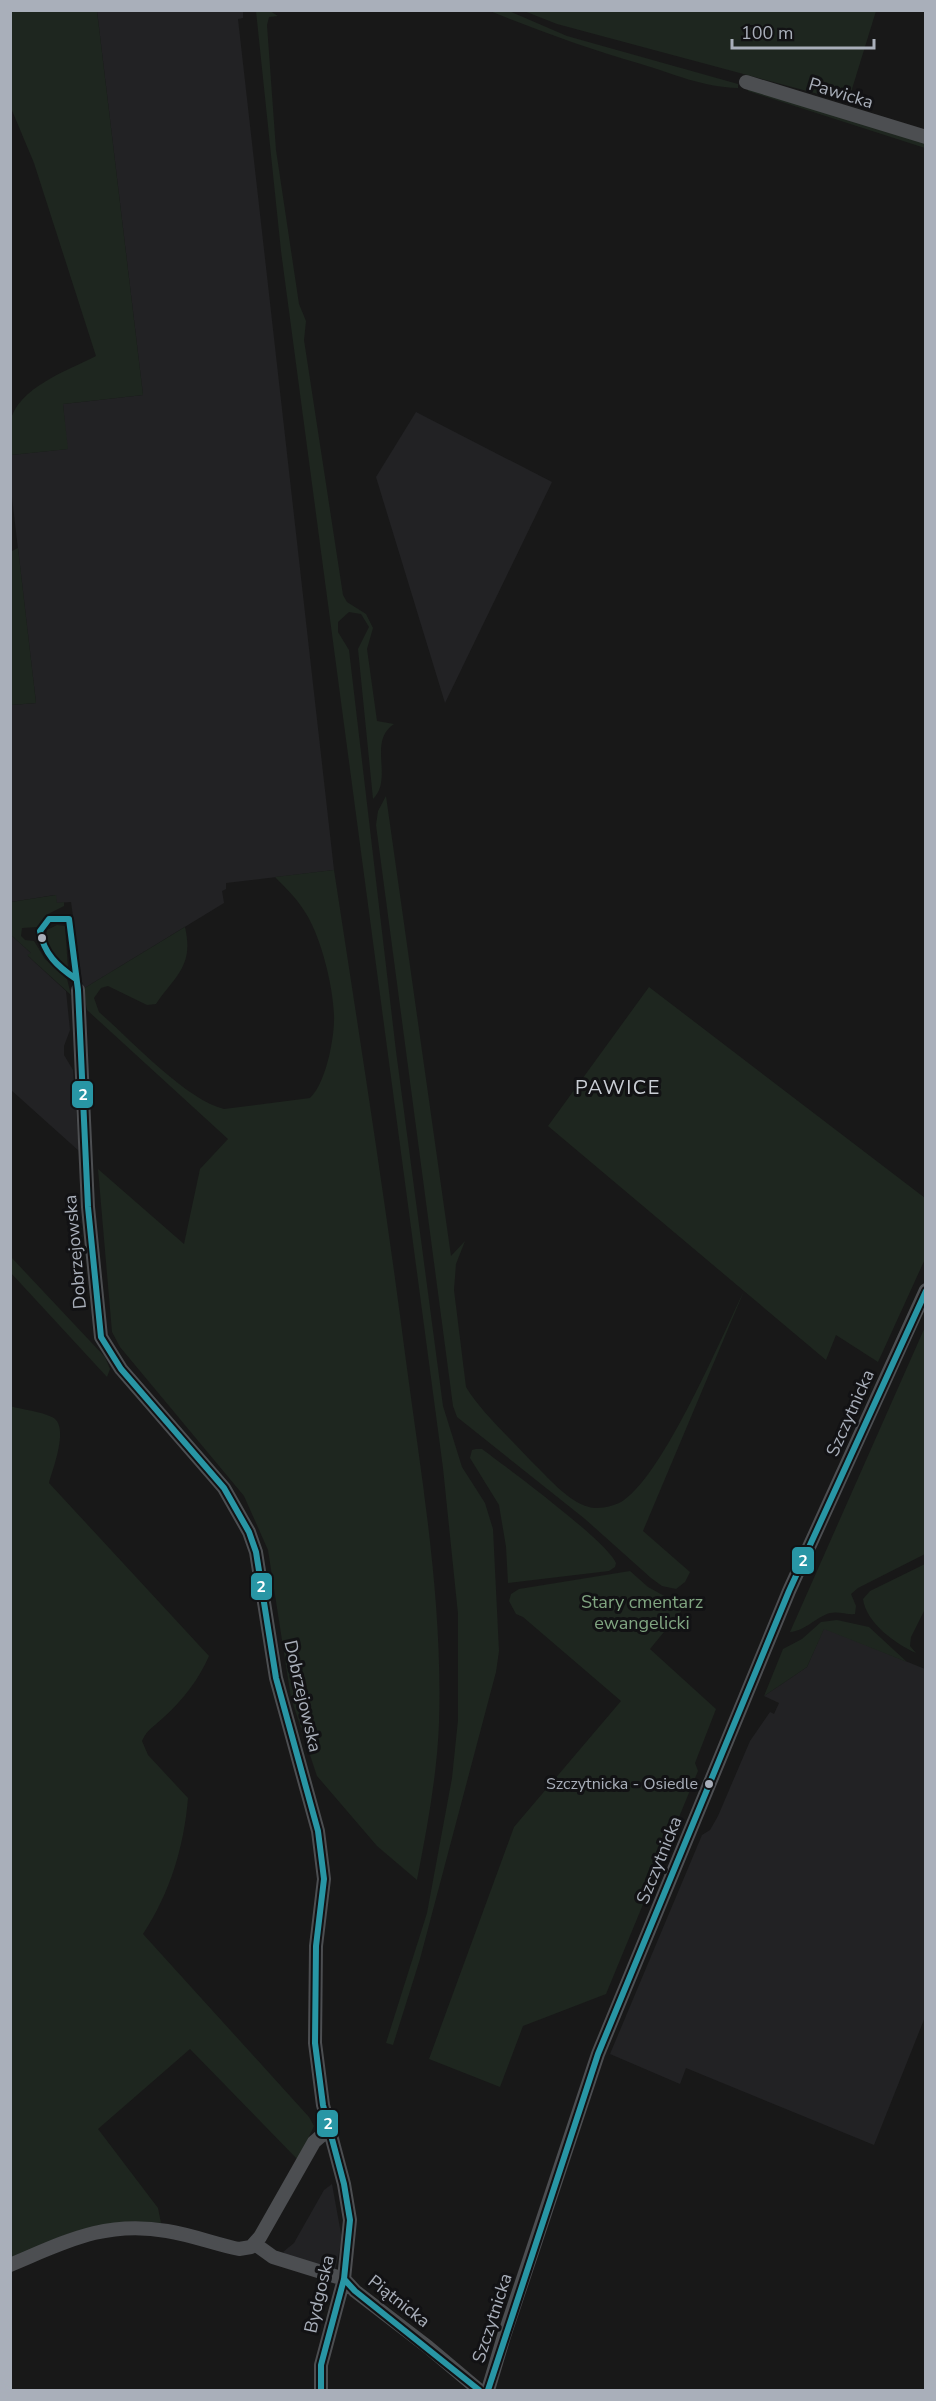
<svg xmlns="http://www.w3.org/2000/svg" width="936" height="2401" viewBox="0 0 936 2401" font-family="'Nunito Sans',sans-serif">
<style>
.built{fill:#222224}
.green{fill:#1e261f}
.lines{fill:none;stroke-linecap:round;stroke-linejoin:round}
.minor{stroke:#4c4e51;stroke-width:14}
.bus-1-casing{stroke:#121214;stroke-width:10}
.bus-1{stroke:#2896a5;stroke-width:6}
.bus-dot{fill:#a9afba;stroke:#121214;stroke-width:2}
.labels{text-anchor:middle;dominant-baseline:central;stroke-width:6;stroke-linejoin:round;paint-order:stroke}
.bus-label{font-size:16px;fill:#a9afba;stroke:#121214;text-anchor:end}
.street-label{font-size:18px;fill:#a9afba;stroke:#121214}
.park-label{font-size:18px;fill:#80a581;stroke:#121214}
.neighbourhood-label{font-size:20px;letter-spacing:1.5px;fill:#caced5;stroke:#121214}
.line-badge{stroke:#121214;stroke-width:2}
.badge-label{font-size:16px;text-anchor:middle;font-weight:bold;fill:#fff}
</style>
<rect width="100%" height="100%" fill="#181818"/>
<!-- built -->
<path class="built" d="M97,11H243V18L238,19L334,870L226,883V889L222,891L224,903L83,989L71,902L57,903L55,895L11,902V705L36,703L11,489V455L67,449L63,404L143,395Z
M416,412L552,482L445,703L376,477Z
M11,935L32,954L28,956L66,991L70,1030L64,1046V1055L73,1070L79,1151L11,1090Z
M824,1628L925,1669V2017L874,2145L686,2068L680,2084L610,2054L702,1835L710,1830L718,1816L750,1741L770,1712L774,1714L779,1703L764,1696L807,1667Z
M332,2184L342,2239L335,2271L292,2260L283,2252L294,2243L324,2190Z"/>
<!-- green -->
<path class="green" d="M10,11H97L143,395L63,404L68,449L11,455C10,445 9,433 10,423C16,388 69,370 96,356L34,163L11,108Z
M256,11H270L278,16L269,17L267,25L276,150L299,304L306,321L304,340L343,595L347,602L366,614L373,628L367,649L377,721L394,724C367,742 394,778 373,799L358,649L369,627L361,614L349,612L338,622V632L349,650L396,1051L443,1406L462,1467L485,1503L493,1529L499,1651L496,1672L420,1959L393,2045L386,2043L427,1913L452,1778L458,1720V1614L443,1468L281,251Z
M490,11H509L567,36L738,84V88C702,87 674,74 641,64C589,49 540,31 490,11Z
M524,11H876L848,102L557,24Z
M748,86L925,142V148L748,91Z
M18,548L36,703L11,705L10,552Z
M386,796L451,1256L465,1241L456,1264L454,1290L466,1387C480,1411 512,1440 532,1462C548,1477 567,1501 589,1507C598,1510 616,1506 624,1500C665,1471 720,1340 744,1291L548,1126L649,987L925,1198V1259L878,1362L836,1335L826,1360L744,1291L643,1531L690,1572L685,1582L676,1589L662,1586L651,1578L585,1519L457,1417L453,1406L376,825L378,811Z
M334,870C359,1034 385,1197 406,1361C422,1481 443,1602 439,1723C437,1776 427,1828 417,1880L377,1846L317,1776L291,1698L268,1550L244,1496L120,1347L112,1332L98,1169L184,1244L200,1169L228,1139L87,1010L83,989L185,927C194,966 176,975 156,1004L147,1005L108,986L101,988L94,998L99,1012C130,1039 186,1100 224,1109L310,1098C326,1084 335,1036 334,1015C333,986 321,936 305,912C297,899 286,888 275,877Z
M56,895L57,903L64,902V906L46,915L37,927L22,928L21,936L25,940L34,941L45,959L67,979L71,995L27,955L31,953L11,935V902Z
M57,925L65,926L68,968C54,959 43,948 47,930Z
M11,1257L105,1357L110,1369L107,1377L11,1273Z
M925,1327V1554L858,1588L851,1594L856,1606L855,1614C847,1615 839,1611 830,1613C816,1617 805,1631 790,1632Z
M10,1406C24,1410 39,1411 52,1417C70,1425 53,1468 49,1483L209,1656C199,1679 183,1700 164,1717C155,1726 147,1729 142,1741L148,1755L188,1798C184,1847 170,1893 143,1934L309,2117L314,2126L298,2160L190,2049L98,2129L158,2208L161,2223C98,2218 67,2233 11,2259Z
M476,1449H482C506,1467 608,1542 616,1563L615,1567L609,1571L508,1583L506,1547L499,1505L470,1458L472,1450Z
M925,1564V1609L911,1637L910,1646L916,1653C896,1644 866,1623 863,1599L870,1591Z
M630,1571L648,1587L668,1598L682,1610L650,1649L716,1709L695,1763L698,1771L606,1994L523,2026L500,2087L429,2059L514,1827L621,1701L523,1617L516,1614L509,1601L511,1594L519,1589Z
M837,1620L869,1627L907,1662L824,1629L807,1667L764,1696L783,1649L802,1639L821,1622Z"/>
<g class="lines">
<!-- minor -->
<path class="minor" d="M746,82L926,137
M78,990L88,1207L101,1337L121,1369L224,1488L249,1532L256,1552L276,1678L318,1831L324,1879L316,1946L315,2043L323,2105L344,2184L350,2220L344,2279L321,2365V2390
M255,2244L273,2257L344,2279L355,2291L428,2347L479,2390
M10,2265C65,2242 105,2220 167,2231C192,2235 215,2244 239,2249L251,2247L260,2237L314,2142L329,2129
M488,2390L504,2336L598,2054L789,1591L926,1290"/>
<!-- bus-1 casing -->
<g class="bus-1-casing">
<path id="bus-1" d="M76,979C57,966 44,954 40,931L49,919H69L78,990L88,1207L101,1337L121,1369L224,1488L249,1532L256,1552L276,1678L318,1831L324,1879L316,1946L315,2043L323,2105L344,2184L350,2220L344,2279L321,2365V2390
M344,2279L355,2291L479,2390
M488,2390L598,2054L789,1591L926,1291"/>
</g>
<!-- bus-1 -->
<use href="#bus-1" class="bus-1"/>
</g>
<!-- markers -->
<g class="bus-dot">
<circle cx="42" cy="938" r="5"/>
<circle cx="709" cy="1784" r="5"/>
</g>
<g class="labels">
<!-- bus labels -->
<g class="bus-label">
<text x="698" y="1784">Szczytnicka - Osiedle</text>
</g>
<!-- street labels -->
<g class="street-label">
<text transform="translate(841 93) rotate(17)">Pawicka</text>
<text transform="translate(75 1252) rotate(-95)">Dobrzejowska</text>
<text transform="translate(850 1413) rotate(-66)">Szczytnicka</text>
<text transform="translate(303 1696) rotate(77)">Dobrzejowska</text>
<text transform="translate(659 1860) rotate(-68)">Szczytnicka</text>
<text transform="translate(319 2294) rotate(-77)">Bydgoska</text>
<text transform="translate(399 2301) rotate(38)">Piątnicka</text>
<text transform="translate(492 2318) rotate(-72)">Szczytnicka</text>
</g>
<!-- park labels -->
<g class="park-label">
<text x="642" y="1602">Stary cmentarz<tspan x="642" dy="21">ewangelicki</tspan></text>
</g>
<!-- neighbourhood labels -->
<g class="neighbourhood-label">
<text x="618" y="1087">PAWICE</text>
</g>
</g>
<g class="line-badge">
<rect x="71" y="1080" width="23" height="29" rx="6" fill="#2896a5"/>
<rect x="791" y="1546" width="24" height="29" rx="6" fill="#2896a5"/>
<rect x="250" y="1572" width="23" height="29" rx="6" fill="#2896a5"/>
<rect x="316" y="2109" width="23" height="29" rx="6" fill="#2896a5"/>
</g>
<g class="badge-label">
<text x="83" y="1100">2</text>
<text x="803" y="1566">2</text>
<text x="261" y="1592">2</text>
<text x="328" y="2129">2</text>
</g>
<!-- border -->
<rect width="936" height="2401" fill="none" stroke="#a9afba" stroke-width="24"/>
<!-- scale -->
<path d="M732 39v9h142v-9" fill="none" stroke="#a9afba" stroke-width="3"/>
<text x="741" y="39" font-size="18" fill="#a9afba" stroke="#121214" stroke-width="4.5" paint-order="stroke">100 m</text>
</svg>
